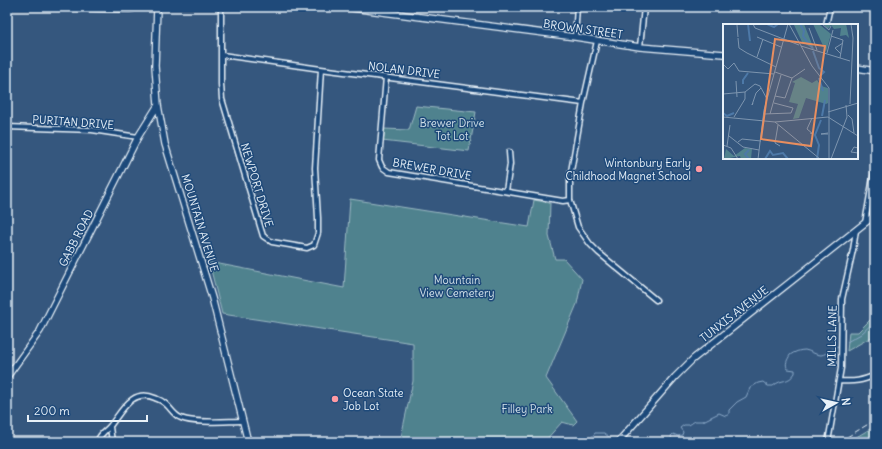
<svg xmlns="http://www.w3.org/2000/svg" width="882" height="449" viewBox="0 0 882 449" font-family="Delius,sans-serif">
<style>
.green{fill:#50828e;stroke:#9cbac3}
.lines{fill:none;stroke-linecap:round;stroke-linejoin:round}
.stream{stroke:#8ba9c8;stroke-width:1}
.street-casing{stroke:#e8f1f8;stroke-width:7}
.secondary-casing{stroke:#e8f1f8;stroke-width:8}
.street{stroke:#1f4a7a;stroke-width:4}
.secondary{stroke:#1f4a7a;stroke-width:5.5}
.rail{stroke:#e8f1f8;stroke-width:1;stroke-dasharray:6 3;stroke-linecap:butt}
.poi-dot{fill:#ff9aa2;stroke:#1f4a7a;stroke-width:1.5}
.labels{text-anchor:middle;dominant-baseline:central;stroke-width:3;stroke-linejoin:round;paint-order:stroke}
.street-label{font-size:11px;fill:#e8f1f8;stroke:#1f4a7a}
.park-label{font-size:11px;fill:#d1e0e8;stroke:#1f4a7a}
.poi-label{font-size:11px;fill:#e8f1f8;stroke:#1f4a7a;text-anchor:end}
.inset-river{fill:none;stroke:#4d79a8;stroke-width:2}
.inset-road{fill:none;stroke:#7d95af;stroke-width:1}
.view{fill:#e88e5f;fill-opacity:0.15;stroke:#e88e5f;stroke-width:2}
.inset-edge{fill:none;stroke:#e8f1f8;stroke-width:2}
</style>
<rect width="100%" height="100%" fill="#35577e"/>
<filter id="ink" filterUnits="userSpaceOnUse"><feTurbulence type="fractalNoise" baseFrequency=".025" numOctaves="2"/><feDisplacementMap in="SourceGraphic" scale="8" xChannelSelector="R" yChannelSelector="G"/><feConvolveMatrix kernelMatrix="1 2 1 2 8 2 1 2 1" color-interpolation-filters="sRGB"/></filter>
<g filter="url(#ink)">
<!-- green -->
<path class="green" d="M416,106L476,112L469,151L382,141L384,129L409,130Z
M350,199L529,227L534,200L550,203L549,236L555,259H564L582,279L577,304L546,378L577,421L573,425L562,422L544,442H400L413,381V343L222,314L209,262L344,288Z
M875,309V335L847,351L849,332H858L872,318Z
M875,426V442H848Z"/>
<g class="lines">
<!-- stream -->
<path class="stream" d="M847,342L861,334L875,321
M548,442C552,439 555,440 559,442
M592,442V437L595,433H604L615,442
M672,442L671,436L673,434L678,436L682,435L683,432L680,428L684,425H689L695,421H703L719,413L726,416L729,414V410L737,402L746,397L750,388L758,383L763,382L768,386H773C782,378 788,384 795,373V370L788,369C784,364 788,359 790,355C794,352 800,350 805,350C811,351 815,355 821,355C828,354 832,348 838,346"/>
<!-- street casing -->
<g class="street-casing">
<path id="street" d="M221,7V84L222,99L263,236L272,242L307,248L314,245L318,233V218L315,168L321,69
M826,25L830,7
M575,37L577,7
M597,41L583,103L570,177V200L578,227L590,244L599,253L656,300
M640,47L644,7
M222,55L321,69L583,103
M386,77L379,160L382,167L389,172L563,201L570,200
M7,127L92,130L138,137
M506,191L510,164L509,152
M865,223L875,166
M840,381C854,382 862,381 875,375
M110,427L112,442
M97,442C101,432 104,433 110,426C122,411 132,388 155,398C157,399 161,400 163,402C170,406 173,415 181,418C194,424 227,421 242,421
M828,442L841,368L842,299L853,250L856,230"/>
</g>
<!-- secondary casing -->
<g class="secondary-casing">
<path id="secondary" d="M51,7L129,9L141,7
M157,7L155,66L158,105L165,144L212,298L248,442
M344,7L575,37L640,47L724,54
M857,68L875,71
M7,377L40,331L138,137L158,105
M618,442L675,377L693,359L875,215"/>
</g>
<!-- street -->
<use href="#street" class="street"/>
<!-- secondary -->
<use href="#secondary" class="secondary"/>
<!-- rail -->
<path class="rail" d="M839,442L875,420"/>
</g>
</g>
<!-- markers -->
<g class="poi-dot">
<circle cx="699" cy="169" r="4"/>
<circle cx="335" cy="399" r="4"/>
</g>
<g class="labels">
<!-- street labels -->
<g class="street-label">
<text transform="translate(583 29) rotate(8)">BROWN STREET</text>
<text transform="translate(404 70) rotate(7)">NOLAN DRIVE</text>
<text transform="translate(73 122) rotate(4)">PURITAN DRIVE</text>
<text transform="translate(432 169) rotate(10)">BREWER DRIVE</text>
<text transform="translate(257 185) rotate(73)">NEWPORT DRIVE</text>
<text transform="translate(200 223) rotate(73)">MOUNTAIN AVENUE</text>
<text transform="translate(76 238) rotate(-63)">GABB ROAD</text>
<text transform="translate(734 314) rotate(-38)">TUNXIS AVENUE</text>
<text transform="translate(832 336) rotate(-89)">MILLS LANE</text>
</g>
<!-- park labels -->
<g class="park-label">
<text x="452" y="123">Brewer Drive<tspan x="452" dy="13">Tot Lot</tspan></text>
<text x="457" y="280">Mountain<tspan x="457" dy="13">View Cemetery</tspan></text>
<text x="527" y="409">Filley Park</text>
</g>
<!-- poi labels -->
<g class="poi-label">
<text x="691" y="163">Wintonbury Early<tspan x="691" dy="13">Childhood Magnet School</tspan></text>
<text x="343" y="393" text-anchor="start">Ocean State<tspan x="343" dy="13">Job Lot</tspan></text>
</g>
</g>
<!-- overview -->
<g transform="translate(723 24)">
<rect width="135" height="135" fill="#35577e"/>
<path d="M67,0H81L91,25L79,18L71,1ZM90,0L97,1L108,10L103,28ZM100,0H123L126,14L123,11L117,12L118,4L111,5L108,1L105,5ZM78,53L89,59L94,56L98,62L105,64V79L103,80L83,74L76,94L70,95L75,80L66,78L72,59L69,58ZM22,124L29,125L28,135H18L17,132L1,135L3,125L11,132Z" fill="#50828e"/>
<path class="inset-river" d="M25,0L27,17M44,0L51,3L55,0M77,0L81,7L80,12L90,25M90,27L96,44L101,48L98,51M96,54L100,67M20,60V56L25,49M0,89L4,92L11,89M99,92L102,76M26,126L22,130L26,135M42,135L47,127L50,131L60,129L65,135M94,135L96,121L92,111L98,96"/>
<path class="inset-road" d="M30,0L32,4L76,21M66,0L89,42L106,64V135M99,0L106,6L108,2M14,1L15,13M86,4L94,26M108,12L120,16L117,34M34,13L58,23M15,14L16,24L24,29M78,22L127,37M24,29L53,43M104,29L110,6M118,30L112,24L120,19M34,33L40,15M0,40L5,45L11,39L16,47L51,50M52,48L69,54L82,45M13,57L14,73M0,70L22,68L32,60L37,62L44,75M52,72L62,74L69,54M30,79L29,81L33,69L38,64M127,80L130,14L128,0M105,88L135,79M41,90L68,89L70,84L51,79M47,90L58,51M125,91L129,95L131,109M0,93L52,98L105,93L135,112M11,93L22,75V68M52,98L97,135M55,101L52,119L57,122M87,109L90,110L84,105L89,94M105,109L98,110H105M6,112L20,123L36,126M15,118L19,115L38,117M0,121L8,124L15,135M4,122L7,101M135,124L131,123L128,128L135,129M35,135L41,86L65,0M108,135L124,93L123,81"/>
<path class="view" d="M52,15L102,22L88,122L38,115Z"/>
<rect width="135" height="135" class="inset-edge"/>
</g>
<!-- margin -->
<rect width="882" height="449" fill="none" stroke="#1f4a7a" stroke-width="24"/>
<rect x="12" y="12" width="858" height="425" fill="none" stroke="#e8f1f8" stroke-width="1.5" filter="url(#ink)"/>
<!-- north arrow -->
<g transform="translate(836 403) rotate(82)" stroke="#1f4a7a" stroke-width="3" paint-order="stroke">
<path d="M0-3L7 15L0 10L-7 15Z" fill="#e8f1f8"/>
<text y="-6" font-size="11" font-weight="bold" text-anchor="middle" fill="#e8f1f8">N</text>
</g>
<!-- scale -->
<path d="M28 415v6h119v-6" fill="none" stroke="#e8f1f8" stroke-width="2"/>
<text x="34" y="415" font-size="12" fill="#e8f1f8" stroke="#1f4a7a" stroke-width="3" paint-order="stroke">200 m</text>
</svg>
